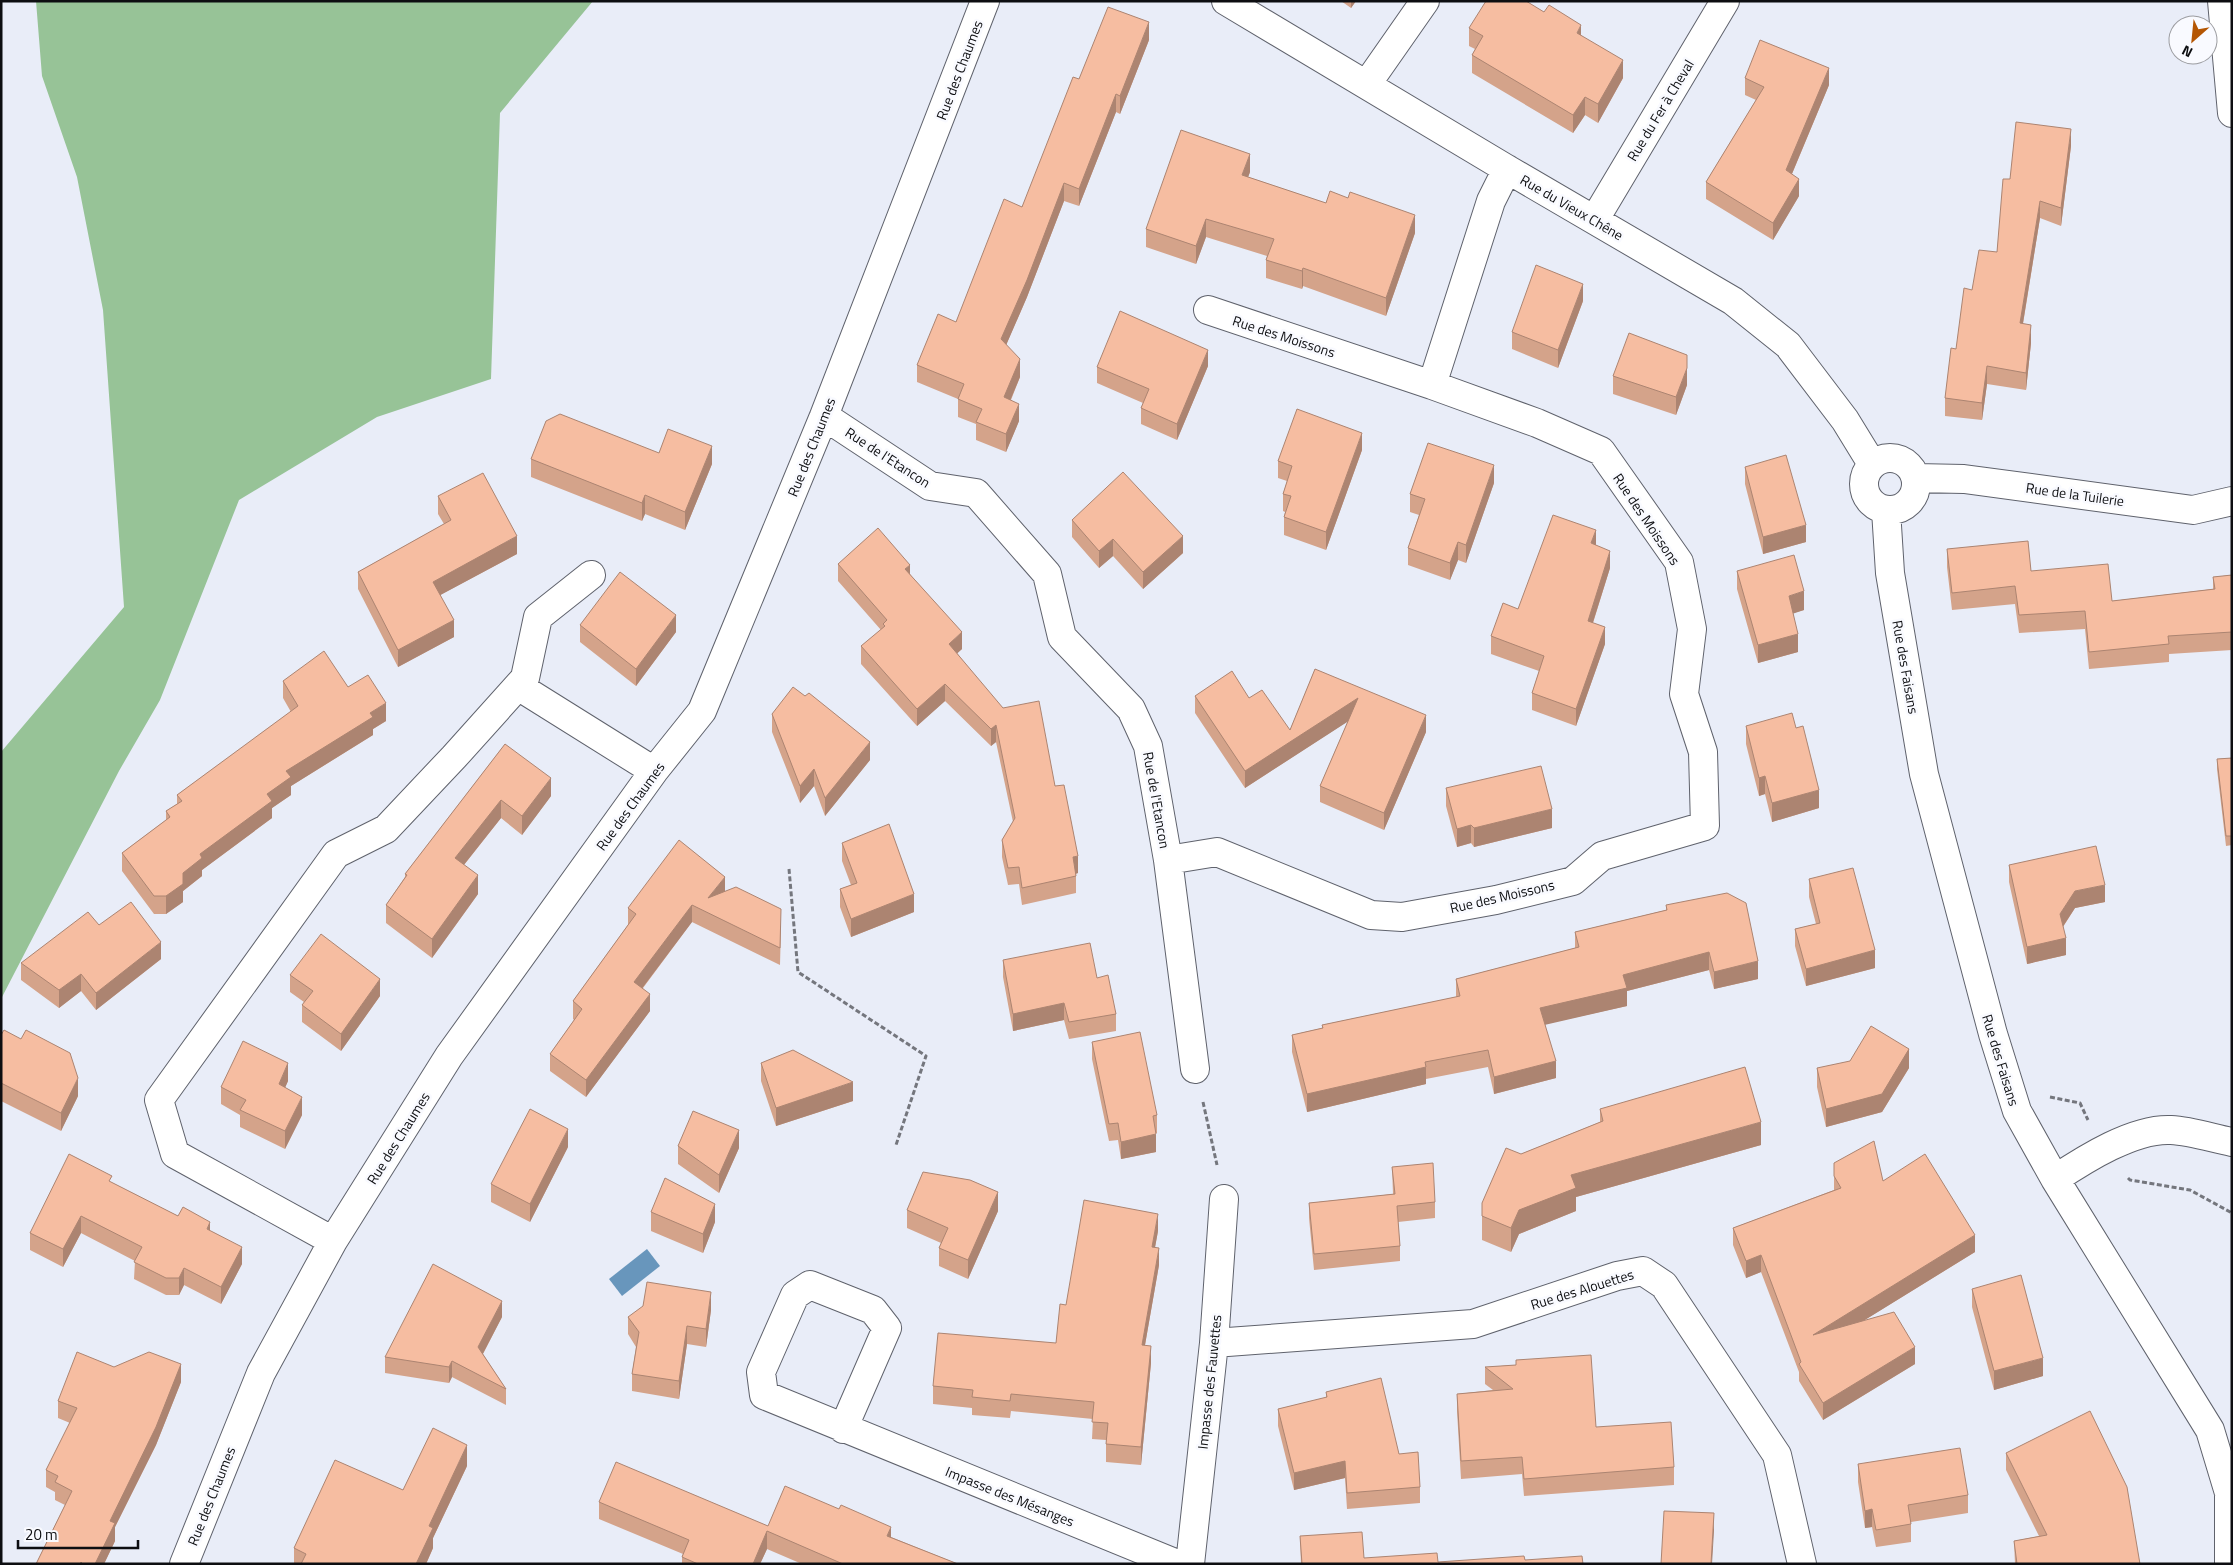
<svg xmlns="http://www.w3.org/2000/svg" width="2233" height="1565" viewBox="0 0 2233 1565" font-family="'Titillium Web',sans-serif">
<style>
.forest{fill:#97c397}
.water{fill:#6896bc}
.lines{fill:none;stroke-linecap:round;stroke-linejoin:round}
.minor-casing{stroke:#5f626c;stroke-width:30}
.path{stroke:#74767d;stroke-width:3;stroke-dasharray:5 2.5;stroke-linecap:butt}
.minor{stroke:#fff;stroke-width:28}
.wall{fill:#d4a38a}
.shaded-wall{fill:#ac8471}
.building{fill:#f6bda1;stroke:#ac8471}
.labels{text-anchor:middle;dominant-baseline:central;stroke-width:5;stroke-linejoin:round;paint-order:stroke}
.street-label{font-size:14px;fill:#0d0e11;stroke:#f9faff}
</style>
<rect width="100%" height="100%" fill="#e9edf8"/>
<!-- forest -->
<path class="forest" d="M36,1H593L500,113L491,379L377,417L239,500L160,700L119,771L1,999V752L124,607L103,310L77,177L42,76Z"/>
<!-- water -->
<path class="water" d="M647,1249L660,1266L622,1296L609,1279Z"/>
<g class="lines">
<!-- minor casing -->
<g class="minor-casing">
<path id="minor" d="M1226,1L1507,169L1733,301L1788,345L1845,420L1872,464
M2222,1L2232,113
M1367,84L1425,1
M1595,219L1725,1
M1432,385L1491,201L1507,169
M824,416L930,486L976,493L1047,574L1062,637L1131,709L1148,746L1168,860L1195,1069
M1864 484a26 26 0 1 1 52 0a26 26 0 1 1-52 0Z
M1916,478L1964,479L2193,510L2232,501
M1886,510L1890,573L1924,774L1993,1034L2017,1111L2055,1179L2210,1430L2229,1493V1564
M518,686L654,771
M1168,860L1217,852L1371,915L1402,917L1496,900L1573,881L1602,856L1705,826L1703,752L1684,694L1692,629L1679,562L1601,451L1537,423L1432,385L1208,310
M2055,1179C2085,1159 2134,1128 2171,1130C2191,1131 2212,1138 2232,1142
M333,1241L175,1154L159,1100L336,854L386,829L454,757L525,678L538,617L591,575
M1214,1343L1473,1324L1617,1276L1643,1271L1664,1285L1777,1455L1802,1564
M843,1429L887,1328L873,1310L810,1285L795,1295L761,1372L764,1395L1177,1564
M184,1564L261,1373L333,1241L449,1056L654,771L702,711L824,416L985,1
M1190,1564L1214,1343L1224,1199"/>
</g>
<!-- path -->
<path class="path" d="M789,869L798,972L926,1056L896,1145
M2050,1097L2080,1103L2088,1120
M1203,1102L1217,1165
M2128,1178L2130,1180L2190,1190L2232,1213"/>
<!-- minor -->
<use href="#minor" class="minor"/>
</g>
<!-- wall -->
<path class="wall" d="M1341,1H1356L1351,8Z
M1469,28L1581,35L1623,78L1598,123L1585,115L1573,133L1472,73V55L1475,49L1469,46Z
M1149,40L1120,114L1116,112L1079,206L1064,201L1027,297L1006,345L1020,377L1011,400L1019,421L1006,452L976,440V424L958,417V399L917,382V365L956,322L1022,207L1079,79Z
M1745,78L1829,85L1792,174L1799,196L1773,240L1706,199V182L1756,100L1745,95Z
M2071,146L2061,226L2040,218L2023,324L2031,343L2026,390L1987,384L1982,420L1945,416V398L1972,290L1997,252L2010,179Z
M1250,172L1248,177L1415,233L1386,316L1303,286L1302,289L1266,278V260L1267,256L1206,237L1196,264L1146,247V229Z
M1583,301L1558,368L1512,349V332Z
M1208,366L1177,440L1141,424V408L1143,403L1097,383V367Z
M1613,376L1687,385L1676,415L1613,394Z
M1362,450L1326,550L1284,535V517L1285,512L1283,511V494L1287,481L1278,478V461Z
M659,453L712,464L685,530L645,514L642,521L531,477V459Z
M1745,467L1806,542L1763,554L1745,484Z
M1494,483L1466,563L1458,560L1450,580L1408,565V548L1419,515L1410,512V494Z
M438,496L517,554L440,595L454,637L398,667L358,589V572L444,524L438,514Z
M1072,520L1183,553L1143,589L1113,556L1099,568L1072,537Z
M1596,545L1610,568L1593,623L1605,644L1576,726L1532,710V693L1539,671L1491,654V636L1518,609Z
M1947,549L2031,571L2112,601L2213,589V577L2232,575V650L2169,654V662L2089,669L2085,629L2019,633L2015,604L1952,610L1947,567Z
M838,564L910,574L962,649L957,653L1055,786L1078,873L1076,874V893L1022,905L1019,884L1008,885L1002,857V840L1013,822L996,742L991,746L945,701L917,726L861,664V646L881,630L838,581Z
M1737,571L1804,610L1793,613L1798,652L1758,663L1737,589Z
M580,625L676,632L636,686L580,642Z
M1315,669L1426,732L1384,830L1320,802V786L1348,721L1245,788L1195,713V696L1249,698L1290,730Z
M283,681L348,687L386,721L373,729V735L291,786V795L272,808V818L202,870V876L183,891V902L166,914H154L122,871V853L166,820V811L177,804V795L291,712L283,698Z
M805,696L870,760L825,816L814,786L800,803L772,732V714Z
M1746,726L1819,808L1772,822L1765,794L1759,796L1746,744Z
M505,744L551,796L522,835L501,818L464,865L478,894L432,958L386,923V905L405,877V874Z
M2232,758V845L2226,846L2217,769V759Z
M1446,788L1552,828L1474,847L1471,843L1457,847L1446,806Z
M842,843L914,912L851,937L840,907V889L851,885L842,861Z
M2009,865L2105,902L2075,908L2063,927L2066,955L2027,964L2009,882Z
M1809,879L1875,968L1806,986L1795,946V929L1816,924L1809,897Z
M725,891L781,926L780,965L692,922L643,988L650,1011L586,1097L550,1071V1054L574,1020L573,1019V1001L628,925V908Z
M1666,905L1758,979L1714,989L1709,970L1627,991V1006L1545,1024L1556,1078L1494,1094L1488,1067L1426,1079V1084L1307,1112L1292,1052V1035L1322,1028V1025L1456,997V979L1575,948V932L1666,910Z
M99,925L161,959L96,1010L81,991L59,1008L21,980V963Z
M1003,960L1097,978L1116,1014V1031L1069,1039L1064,1020L1013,1031L1003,977Z
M290,975L380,996L341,1051L302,1022V1005L304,1002L290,992Z
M1,1035L78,1096L61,1131L1,1101Z
M1092,1042L1157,1115V1133H1155L1156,1152L1121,1159L1118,1140L1109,1141L1092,1059Z
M761,1063L853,1101L776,1126L761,1081Z
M1817,1068H1909L1882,1112L1826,1127L1817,1087Z
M288,1081L285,1087L302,1115L285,1149L240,1127V1115L221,1104V1087Z
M1600,1109L1761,1145L1576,1197V1211L1519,1234L1511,1252L1482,1240V1203L1521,1154L1600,1122Z
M678,1146L739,1148L719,1193L678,1164Z
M568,1147L530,1222L491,1202V1184Z
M1834,1163L1883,1181L1975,1252L1863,1321L1915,1364L1823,1420L1799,1381V1372L1761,1272L1746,1278L1733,1245V1228L1834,1190Z
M1392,1167L1435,1202V1218L1398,1222L1400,1246V1261L1314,1270L1309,1218V1203L1393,1194Z
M112,1183L178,1216L210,1231L242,1264L221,1304L184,1285L179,1295H166L134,1279L135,1261L81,1233L63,1267L30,1250V1233Z
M907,1210L998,1211L968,1279L939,1266V1248L941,1243L907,1228Z
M651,1212L715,1222L703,1253L651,1231Z
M1158,1231L1155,1247L1159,1265L1145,1345L1151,1363L1141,1465L1106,1462V1440L1092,1439L1093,1419L1011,1411L1010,1418L972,1415V1408L933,1404V1386L1056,1343L1066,1305Z
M1972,1289L2043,1376L1994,1390L1972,1307Z
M711,1310L706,1347L687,1344L679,1399L632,1391V1374L636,1347L628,1334V1317Z
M502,1317L483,1354L506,1389V1405L452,1377L449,1383L385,1373V1357Z
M1516,1360L1596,1427L1674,1467V1485L1524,1496L1522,1474L1461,1479L1457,1411V1394L1493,1390L1485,1384V1367L1516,1365Z
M114,1367L181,1382L156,1445L115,1527V1541L104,1564H36L65,1505L55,1500V1492L46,1487V1470L70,1423L58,1418V1401Z
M1326,1392L1399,1454L1420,1487V1503L1347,1509L1345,1478L1294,1490L1278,1426V1409L1326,1398Z
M2006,1453L2140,1564H2015L2014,1541L2039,1536L2006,1470Z
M1858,1464L1968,1495V1513L1911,1522V1542L1876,1547L1872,1527L1865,1528L1858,1482Z
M467,1466L433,1538V1548L426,1564H294V1548L403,1490Z
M599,1502L768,1526L891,1537L958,1564H802L767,1549L760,1564H682V1557L683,1554L599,1519Z
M1300,1536L1364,1558L1438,1562L1525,1560L1583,1564H1301Z"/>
<!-- shaded-wall -->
<path class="shaded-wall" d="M1351,1H1356L1351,8Z
M1149,22V40L1120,114V96Z
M1581,25V43L1577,33Z
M1623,60V78L1598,123V104Z
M1829,68V85L1786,188V170Z
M1116,94V112L1079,206V189Z
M1585,97V115L1573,133V115Z
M2071,129V146L2061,226V208Z
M1250,154V172L1242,193V175Z
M1799,179V196L1773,240V223Z
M1064,183V201L1027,297L1001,357V339Z
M2040,201V218L2020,341V323Z
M1415,215V233L1386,316V298Z
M1206,219V237L1196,264V246Z
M1303,268V286L1302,289V271Z
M1583,284V301L1558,368V350Z
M2031,325V343L2026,390V373Z
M1208,350V366L1177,440V424Z
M1020,359V377L1004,415V397Z
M1987,366V384L1982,420V403Z
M1687,368V385L1676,415V397Z
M1019,404V421L1006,452V434Z
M1362,433V450L1326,550V532Z
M712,446V464L685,530V512Z
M1494,465V483L1466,563V545Z
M645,495V514L642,521V503Z
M1806,525V542L1763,554V537Z
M1596,530V547L1591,543Z
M517,536V554L433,599V582Z
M1183,536V553L1143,589V572Z
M1113,539V556L1099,568V551Z
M1458,542V560L1450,580V563Z
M1610,551V568L1588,638V621Z
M910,565V582L905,569Z
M1804,591V610L1789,615V596Z
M676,615V632L636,686V669Z
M454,620V637L398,667V650Z
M1605,627V644L1576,726V709Z
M962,632V649L949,661V644Z
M1798,634V652L1758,663V645Z
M945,684V701L917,726V709Z
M1358,698V715L1245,788V771Z
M386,703V721L373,729V735L291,786V795L272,808V818L202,870V876L183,891V902L166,914V896L183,873L200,854L267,794L286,771L370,713Z
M1426,715V732L1384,830V813Z
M996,725V742L991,746V729Z
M870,742V760L825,816V798Z
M814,769V786L800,803V786Z
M1765,776V794L1759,796V778Z
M551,778V796L522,835V816Z
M1819,790V808L1772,822V803Z
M501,800V818L455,876V858Z
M1552,809V828L1474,847V828Z
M1471,825V843L1457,847V829Z
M1078,856V873L1073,874V857Z
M478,875V894L432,958V939Z
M725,877V895L708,898Z
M2105,885V902L2075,908L2060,931V914L2075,891Z
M914,894V912L851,937V919Z
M692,905V922L634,999V982Z
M2066,938V955L2027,964V947Z
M161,942V959L96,1010V993Z
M1875,950V968L1806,986V969Z
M1709,952V970L1627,991V1006L1540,1026V1008L1623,975Z
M1758,961V979L1714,989V972Z
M81,974V991L59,1008V990Z
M380,979V996L341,1051V1034Z
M650,994V1011L586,1097V1080Z
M1064,1003V1020L1013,1031V1014Z
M1909,1049V1068L1882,1112L1826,1127V1109Z
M1556,1061V1078L1494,1094V1077Z
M288,1063V1081L279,1102V1084Z
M1426,1067V1084L1307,1112V1094Z
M78,1078V1096L61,1131V1113Z
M853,1082V1101L776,1126V1108Z
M302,1097V1115L285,1149V1131Z
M1761,1122V1145L1576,1197V1211L1519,1234L1511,1252V1228L1519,1210L1571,1175Z
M568,1129V1147L530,1222V1204Z
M739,1130V1148L719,1193V1175Z
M1156,1134V1152L1121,1159V1142Z
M998,1192V1211L968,1279V1260Z
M715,1204V1222L703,1253V1234Z
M1158,1214V1231L1152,1264V1247Z
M81,1216V1233L63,1267V1249Z
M210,1222V1239L207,1229Z
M1975,1235V1252L1813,1352V1335Z
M242,1247V1264L221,1304V1287Z
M1159,1248V1265L1142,1362V1345Z
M1761,1255V1272L1746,1278V1261Z
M184,1268V1285L179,1295V1278Z
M711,1292V1310L706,1347V1329Z
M502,1301V1317L478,1363V1347Z
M687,1326V1344L679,1399V1381Z
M1151,1346V1363L1141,1465V1447Z
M1915,1347V1364L1823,1420V1403Z
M2043,1358V1376L1994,1390V1371Z
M452,1361V1377L449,1383V1367Z
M181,1364V1382L156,1445L115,1527V1541L104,1564H95L110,1521Z
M467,1445V1466L433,1538V1548L426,1564H416L429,1526Z
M1345,1461V1478L1294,1490V1473Z
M1872,1509V1527L1865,1528V1511Z
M1714,1513V1531L1712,1564H1711Z
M891,1527V1544L887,1536Z
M767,1531V1549L760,1564H753Z"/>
<!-- building -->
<path class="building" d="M1486,1H1526L1544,12L1549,5L1581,25L1577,33L1623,60L1598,104L1585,97L1573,115L1472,55L1483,36L1469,28Z
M1108,7L1149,22L1120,96L1116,94L1079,189L1064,183L1027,280L1001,339L1020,359L1004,397L1019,404L1006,434L976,422L982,409L958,399L964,384L917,365L938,314L956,322L1004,199L1022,207L1073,77L1079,79Z
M1760,40L1829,68L1786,170L1799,179L1773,223L1706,182L1764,87L1745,78Z
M2016,122L2071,129L2061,208L2040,201L2020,323L2031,325L2026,373L1987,366L1982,403L1945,398L1951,348L1956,349L1964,288L1972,290L1979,250L1997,252L2003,179H2010Z
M1181,130L1250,154L1242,175L1326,203L1330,191L1348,198L1350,192L1415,215L1386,298L1303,268L1302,271L1266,260L1274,239L1206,219L1196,246L1146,229Z
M1536,265L1583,284L1558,350L1512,332Z
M1120,311L1208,350L1177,424L1141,408L1149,389L1097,367Z
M1629,333L1687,355V368L1676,397L1613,376Z
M1297,409L1362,433L1326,532L1284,517L1291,496L1283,494L1292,466L1278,461Z
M560,414L659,453L668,429L712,446L685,512L645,495L642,503L531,459L546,421Z
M1428,443L1494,465L1466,545L1458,542L1450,563L1408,548L1425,499L1410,494Z
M1786,455L1806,525L1763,537L1745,467Z
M1123,472L1183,536L1143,572L1113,539L1099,551L1072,520Z
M483,473L517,536L433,582L454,620L398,650L358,572L451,520L438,496Z
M1553,515L1596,530L1591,543L1610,551L1588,621L1605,627L1576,709L1532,693L1544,656L1491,636L1503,603L1518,609Z
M878,528L910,565L905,569L962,632L949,644L1003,708L1039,701L1055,786L1064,785L1078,856L1073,857L1076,876L1022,888L1019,867L1008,868L1002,840L1015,818L996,725L991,729L945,684L917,709L861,646L885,626L883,624L887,620L838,564Z
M2028,541L2031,571L2108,564L2112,601L2215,589L2213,577L2232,575V632L2168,636L2169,644L2089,652L2085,611L2019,615L2015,586L1952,593L1947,549Z
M1794,555L1804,591L1789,596L1798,634L1758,645L1737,571Z
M620,572L676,615L636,669L580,625Z
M324,651L348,687L368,675L386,703L370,713L373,717L286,771L291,777L267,794L272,801L200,854L202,858L183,873V884L166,896H154L122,853L170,817L166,811L182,801L177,795L298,706L283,681Z
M1315,669L1426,715L1384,813L1320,786L1358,698L1245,771L1195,696L1232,671L1249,698L1262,690L1290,730Z
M793,687L805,696L809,693L870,742L825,798L814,769L800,786L772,714Z
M1792,713L1796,728L1803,726L1819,790L1772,803L1765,776L1759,778L1746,726Z
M505,744L551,778L522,816L501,800L455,858L478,875L432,939L386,905L407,875L405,874Z
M2232,758V836H2226L2217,759Z
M1541,766L1552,809L1474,828L1471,825L1457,829L1446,788Z
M889,824L914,894L851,919L840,889L857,883L842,843Z
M679,840L725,877L708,898L736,887L781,909L780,948L692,905L634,982L650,994L586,1080L550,1054L582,1009L573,1001L636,914L628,908Z
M2096,846L2105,885L2075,891L2060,914L2066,938L2027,947L2009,865Z
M1853,868L1875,950L1806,969L1795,929L1820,923L1809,879Z
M1727,893L1746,903L1758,961L1714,972L1709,952L1623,975L1627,988L1540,1008L1556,1061L1494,1077L1488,1050L1425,1062L1426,1067L1307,1094L1292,1035L1323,1028L1322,1025L1460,996L1456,979L1579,947L1575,932L1667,910L1666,905Z
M131,902L161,942L96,993L81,974L59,990L21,963L88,912L99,925Z
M321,934L380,979L341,1034L302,1005L313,991L290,975Z
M1090,943L1097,978L1108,975L1116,1014L1069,1022L1064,1003L1013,1014L1003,960Z
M1871,1026L1909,1049L1882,1094L1826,1109L1817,1068L1850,1061Z
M4,1030L21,1039L26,1030L70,1053L78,1078L61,1113L1,1083V1035Z
M1140,1032L1157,1115L1153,1116L1156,1134L1121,1142L1118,1123L1109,1124L1092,1042Z
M243,1041L288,1063L279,1084L302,1097L285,1131L240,1110L246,1100L221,1087Z
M793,1050L853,1082L776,1108L761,1063Z
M1745,1067L1761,1122L1571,1175L1576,1188L1519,1210L1511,1228L1482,1216V1203L1506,1148L1521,1154L1603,1121L1600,1109Z
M530,1109L568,1129L530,1204L491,1184Z
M693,1111L739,1130L719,1175L678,1146Z
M1874,1141L1883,1181L1925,1154L1975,1235L1813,1335L1894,1312L1915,1347L1823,1403L1799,1364L1801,1362L1761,1255L1746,1261L1733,1228L1841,1188L1834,1176V1163Z
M69,1154L112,1176L109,1181L178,1216L183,1207L210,1222L207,1229L242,1247L221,1287L184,1268L179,1278H166L134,1262L142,1247L81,1216L63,1249L30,1233Z
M1433,1163L1435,1202L1397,1206L1400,1246L1314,1254L1309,1203L1395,1194L1392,1167Z
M923,1172L970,1180L998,1192L968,1260L939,1248L948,1228L907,1210Z
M665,1178L715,1204L703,1234L651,1212Z
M1084,1200L1158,1214L1152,1247L1159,1248L1142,1345L1151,1346L1141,1447L1106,1444L1108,1423L1092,1422L1094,1402L1011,1394L1010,1401L972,1397L973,1390L933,1386L938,1333L1056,1343L1060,1304L1066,1305Z
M433,1264L502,1301L478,1347L506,1389L452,1361L449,1367L385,1357Z
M2021,1275L2043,1358L1994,1371L1972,1289Z
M647,1282L711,1292L706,1329L687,1326L679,1381L632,1374L639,1332L628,1317L643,1306Z
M77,1352L114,1367L149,1352L181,1364L156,1427L110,1521L115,1523L95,1564H83L81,1562L80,1564H36L72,1491L55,1482L58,1476L46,1470L77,1408L58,1401Z
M1591,1355L1596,1427L1671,1422L1674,1467L1524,1479L1522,1457L1461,1461L1457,1394L1513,1389L1485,1367L1516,1365V1360Z
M1381,1378L1399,1454L1418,1452L1420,1487L1347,1493L1345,1461L1294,1473L1278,1409L1327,1397L1326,1392Z
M2090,1411L2127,1487L2140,1564H2017L2014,1541L2047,1535L2006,1453Z
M433,1428L467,1445L429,1526L433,1528L416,1564H301L306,1554L294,1548L335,1460L403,1490Z
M1960,1448L1968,1495L1908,1505L1911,1524L1876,1530L1872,1509L1865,1511L1858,1464Z
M616,1462L768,1526L785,1486L839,1509L841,1505L891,1527L887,1536L958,1564H843L767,1531L753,1564H698L682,1557L689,1540L599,1502Z
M1664,1511L1714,1513L1711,1564H1661Z
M1362,1532L1364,1558L1437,1553L1438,1562L1524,1556L1525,1560L1582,1556L1583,1564H1302L1300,1536Z"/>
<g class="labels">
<!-- street labels -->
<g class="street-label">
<text transform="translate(959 70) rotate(-69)">Rue des Chaumes</text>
<text transform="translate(1660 110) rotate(-59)">Rue du Fer à Cheval</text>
<text transform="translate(1572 207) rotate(30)">Rue du Vieux Chêne</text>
<text transform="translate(1284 336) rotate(18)">Rue des Moissons</text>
<text transform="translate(811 447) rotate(-68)">Rue des Chaumes</text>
<text transform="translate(888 457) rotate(33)">Rue de l'Etancon</text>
<text transform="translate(2075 494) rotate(8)">Rue de la Tuilerie</text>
<text transform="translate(1647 519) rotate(56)">Rue des Moissons</text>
<text transform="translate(1906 667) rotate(80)">Rue des Faisans</text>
<text transform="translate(1157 800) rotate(80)">Rue de l'Etancon</text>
<text transform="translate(630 806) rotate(-54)">Rue des Chaumes</text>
<text transform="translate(1502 896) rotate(-13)">Rue des Moissons</text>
<text transform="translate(2001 1060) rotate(73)">Rue des Faisans</text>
<text transform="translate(398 1138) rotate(-58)">Rue des Chaumes</text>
<text transform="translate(1582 1289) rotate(-17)">Rue des Alouettes</text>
<text transform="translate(1209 1382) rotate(-84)">Impasse des Fauvettes</text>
<text transform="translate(211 1496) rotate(-68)">Rue des Chaumes</text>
<text transform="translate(1010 1496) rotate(22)">Impasse des Mésanges</text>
</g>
</g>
<!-- border -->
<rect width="2233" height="1565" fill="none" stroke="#0d0e11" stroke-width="5"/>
<!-- north arrow -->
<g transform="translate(2193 40) rotate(207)"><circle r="24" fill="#f9faff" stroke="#9b9ca0"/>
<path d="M0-4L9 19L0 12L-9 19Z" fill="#b45603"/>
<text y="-8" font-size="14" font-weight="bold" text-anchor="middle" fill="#0d0e11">N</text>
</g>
<!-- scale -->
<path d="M18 1540v8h120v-8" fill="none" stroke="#0d0e11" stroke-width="2.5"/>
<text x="25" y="1540" font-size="15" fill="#0d0e11" stroke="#f9faff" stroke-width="4" paint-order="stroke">20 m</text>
</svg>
